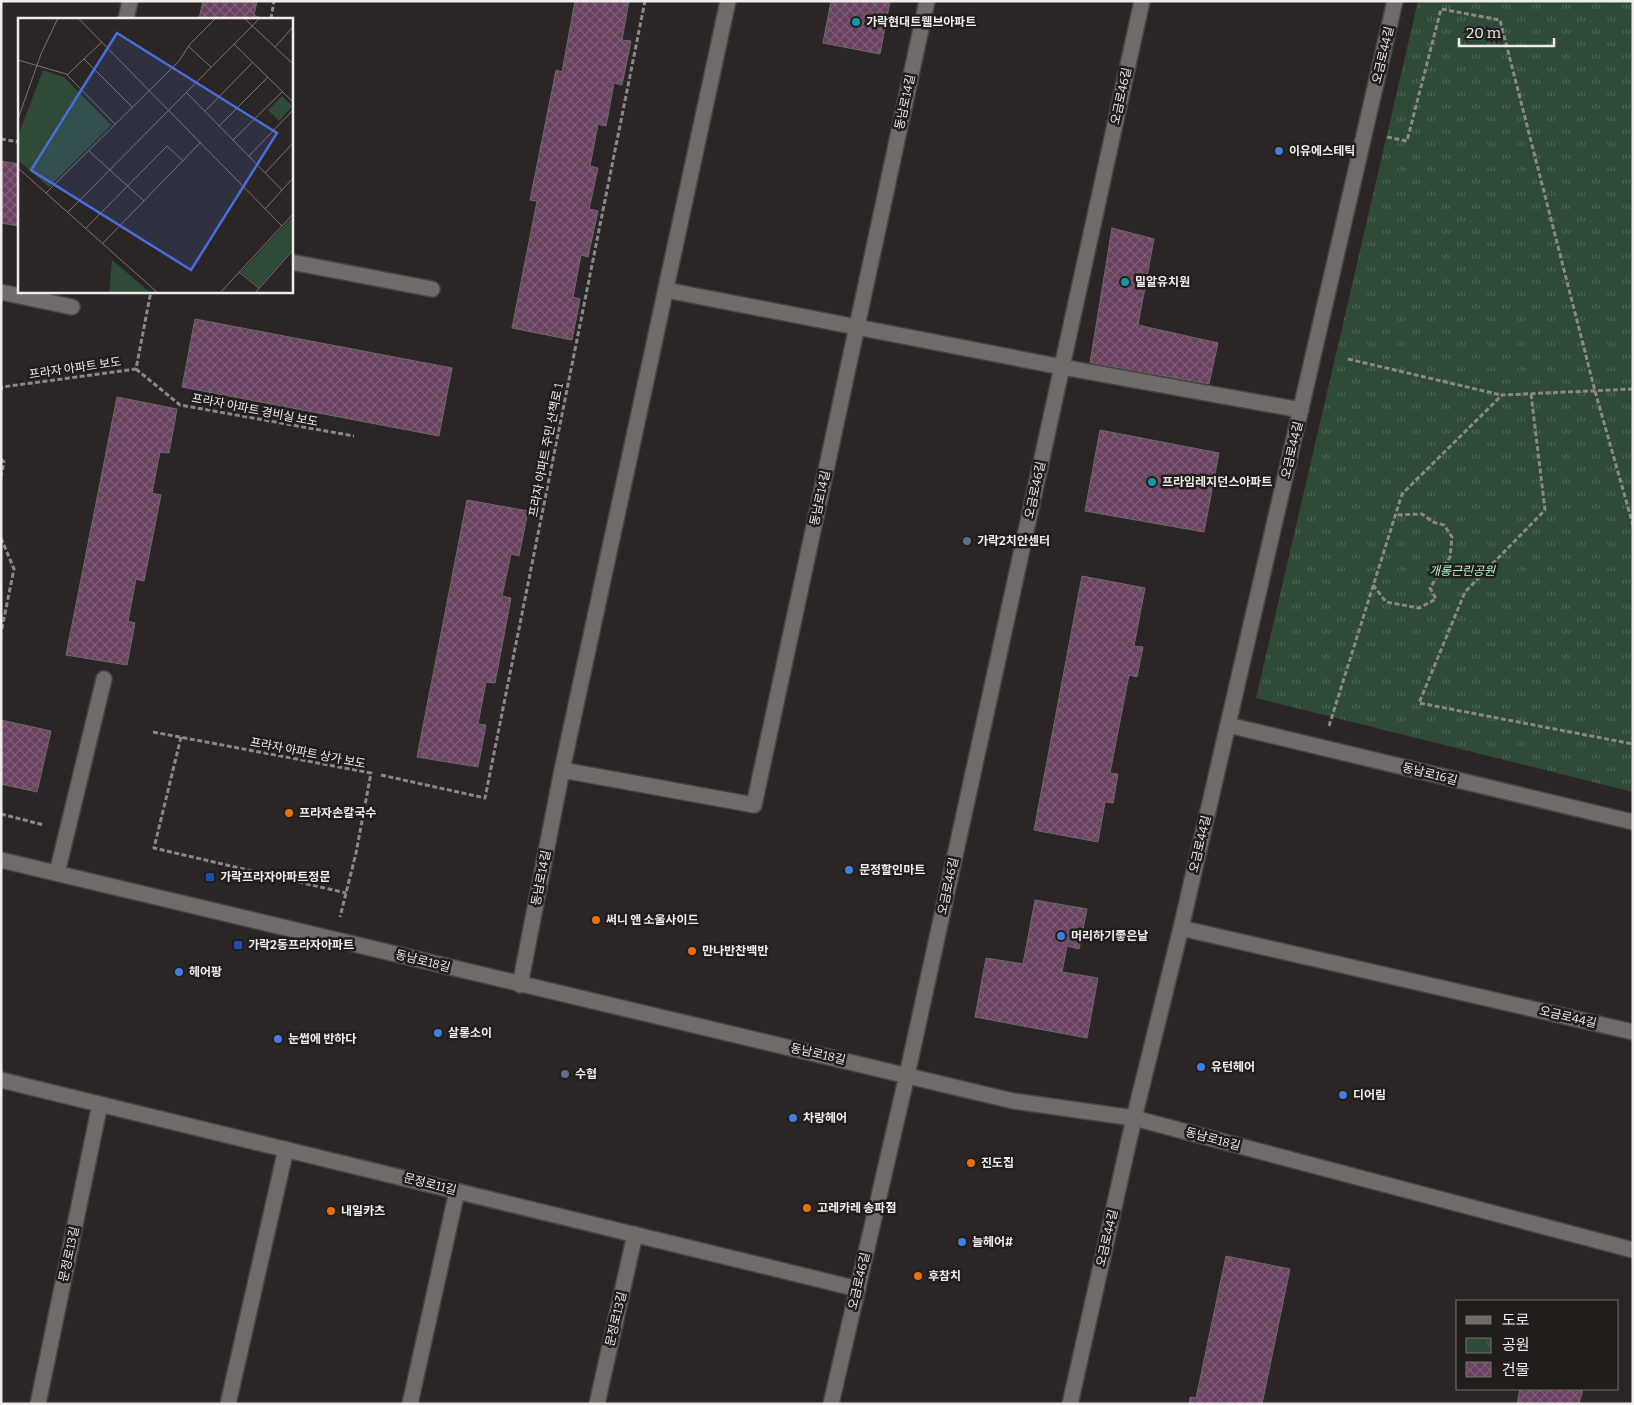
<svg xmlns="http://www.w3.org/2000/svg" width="1634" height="1405" viewBox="0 0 1634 1405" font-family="Bitter,'Noto Sans KR',serif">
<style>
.park{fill:url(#park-tufts)}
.building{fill:url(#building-cross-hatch);stroke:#6e696d}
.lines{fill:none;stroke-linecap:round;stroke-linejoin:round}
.minor-casing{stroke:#484443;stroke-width:18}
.path{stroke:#8b8786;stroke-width:3;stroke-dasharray:5 2.5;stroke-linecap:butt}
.minor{stroke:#706b69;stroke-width:15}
.culture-dot{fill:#0f9aa8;stroke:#211d1b;stroke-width:2}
.shop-dot{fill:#3f7fe0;stroke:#211d1b;stroke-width:2}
.service-dot{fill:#5c6f8a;stroke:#211d1b;stroke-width:2}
.food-dot{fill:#e8710a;stroke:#211d1b;stroke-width:2}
.transit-dot{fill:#1a4fb4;stroke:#211d1b;stroke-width:2}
.labels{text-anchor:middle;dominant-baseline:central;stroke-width:5;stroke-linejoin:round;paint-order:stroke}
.poi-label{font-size:12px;font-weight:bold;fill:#efeceb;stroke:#211d1b;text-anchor:start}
.street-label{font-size:12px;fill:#efeceb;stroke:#211d1b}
.park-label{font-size:12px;font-style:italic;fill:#b2f7c3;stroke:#211d1b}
.inset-road{fill:none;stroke:#797574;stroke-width:1}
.view{fill:#476edc;fill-opacity:0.15;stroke:#476edc;stroke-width:2.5}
.inset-edge{fill:none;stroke:#efeceb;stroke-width:2.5}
</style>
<defs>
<pattern id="park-tufts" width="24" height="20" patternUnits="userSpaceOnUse" patternTransform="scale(1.25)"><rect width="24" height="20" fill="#2f4a36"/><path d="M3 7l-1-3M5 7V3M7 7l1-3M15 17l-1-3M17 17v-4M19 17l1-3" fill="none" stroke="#4d6453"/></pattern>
<pattern id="building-cross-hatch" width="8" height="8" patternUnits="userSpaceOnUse" patternTransform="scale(1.25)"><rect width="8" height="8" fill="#68425f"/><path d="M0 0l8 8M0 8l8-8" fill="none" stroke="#7e5d76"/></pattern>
</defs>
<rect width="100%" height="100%" fill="#2b2625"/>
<!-- park -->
<path class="park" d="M1418,1H1633V792L1256,698Z"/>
<!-- building -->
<path class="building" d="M203,1H257L254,15L263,19H199Z
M575,1H629L622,40L631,41L622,85L614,83L606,126L598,124L590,166L598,168L589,209L598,211L588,257L581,255L573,297L580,299L572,340L512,328L537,201L530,200L556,70L562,72Z
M831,1H890L880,54L823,43Z
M1,161L19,164V226L1,223Z
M1112,228L1154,239L1138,325L1218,343L1209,384L1090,363Z
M195,319L452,368L439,436L182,387Z
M117,397L177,409L169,453L160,452L152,493L161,495L144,581L136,579L128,621L135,623L127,665L66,655Z
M1100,430L1219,453L1204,532L1085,511Z
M467,500L528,511L519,556L511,554L502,596L511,598L495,683L486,682L478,724L486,725L478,767L417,757Z
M1082,576L1145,588L1134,646L1143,647L1137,677L1129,675L1110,773L1118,774L1113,803L1105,802L1098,842L1034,830Z
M1,720L51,731L37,792L1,784Z
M1035,900L1087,909L1079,949L1067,946L1062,972L1098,978L1087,1038L975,1017L986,958L1023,964Z
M1226,1256L1290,1269L1262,1404H1189L1190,1397L1196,1398Z
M1520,1389H1583L1579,1404H1517Z"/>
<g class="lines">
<!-- minor casing -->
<g class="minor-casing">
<path id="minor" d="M126,19L130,1
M291,262L432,289
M666,290L1062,367L1301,410
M1,292L72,307
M1228,725L1633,822
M562,770L754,805L927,1
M1,860L1013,1101L1134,1118L1633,1250
M57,873L104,679
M1181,928L1633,1032
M520,985L562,770L728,1
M1,1080L858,1289
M38,1404L100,1104
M228,1404L286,1149
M410,1404L457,1191
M597,1404L635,1234
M831,1404L907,1075L1142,1
M1070,1404L1134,1118L1181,928L1395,1"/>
</g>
<!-- path -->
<path class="path" d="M271,19L274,1
M1387,137L1407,141L1441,9L1500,20L1595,391L1633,525
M1,139L19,142
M1348,359L1501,395
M136,369L180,405L354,436
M1,391L2,387L136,369L151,291
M1531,394L1545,510L1465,592L1419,703L1633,744
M1,459L4,462L1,476
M1,538L14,569L1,633
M1373,585L1386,602L1419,608L1436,599L1430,588L1450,557L1452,537L1444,525L1433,522L1422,514L1395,515
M1329,726L1402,494L1502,395L1633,389
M153,732L371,773L356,853L340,917
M181,737L154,848L346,893
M381,775L485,798L645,1
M1,814L44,825"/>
<!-- minor -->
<use href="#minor" class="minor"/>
</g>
<!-- markers -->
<g class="culture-dot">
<circle cx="856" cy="22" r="5"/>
<circle cx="1125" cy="282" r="5"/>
<circle cx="1152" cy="482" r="5"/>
</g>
<g class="shop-dot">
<circle cx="1279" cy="151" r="5"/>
<circle cx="849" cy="870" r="5"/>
<circle cx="1061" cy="936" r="5"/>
<circle cx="179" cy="972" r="5"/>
<circle cx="438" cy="1033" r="5"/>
<circle cx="278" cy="1039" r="5"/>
<circle cx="1201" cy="1067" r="5"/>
<circle cx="1343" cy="1095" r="5"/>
<circle cx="793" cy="1118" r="5"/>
<circle cx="962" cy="1242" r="5"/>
</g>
<g class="service-dot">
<circle cx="967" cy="541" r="5"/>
<circle cx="565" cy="1074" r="5"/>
</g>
<g class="food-dot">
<circle cx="289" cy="813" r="5"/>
<circle cx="596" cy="920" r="5"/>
<circle cx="692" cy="951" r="5"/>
<circle cx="971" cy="1163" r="5"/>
<circle cx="807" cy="1208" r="5"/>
<circle cx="331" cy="1211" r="5"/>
<circle cx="918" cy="1276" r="5"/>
</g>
<g class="transit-dot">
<rect x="205" y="872" width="10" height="10" rx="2.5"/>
<rect x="233" y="940" width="10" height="10" rx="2.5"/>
</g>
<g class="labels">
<!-- poi labels -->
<g class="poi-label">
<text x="866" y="22">가락현대트웰브아파트</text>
<text x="1289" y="151">이유에스테틱</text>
<text x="1135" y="282">밀알유치원</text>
<text x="1162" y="482">프라임레지던스아파트</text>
<text x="977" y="541">가락2치안센터</text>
<text x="299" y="813">프라자손칼국수</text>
<text x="859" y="870">문정할인마트</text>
<text x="220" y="877">가락프라자아파트정문</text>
<text x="606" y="920">써니 앤 소울사이드</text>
<text x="1071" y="936">머리하기좋은날</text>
<text x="248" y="945">가락2동프라자아파트</text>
<text x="702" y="951">만나반찬백반</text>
<text x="189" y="972">헤어팡</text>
<text x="448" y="1033">살롱소이</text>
<text x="288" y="1039">눈썹에 반하다</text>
<text x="1211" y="1067">유턴헤어</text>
<text x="575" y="1074">수협</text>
<text x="1353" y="1095">디어림</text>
<text x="803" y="1118">차랑헤어</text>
<text x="981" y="1163">진도집</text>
<text x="817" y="1208">고레카레 송파점</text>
<text x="341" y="1211">내일카츠</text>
<text x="972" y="1242">늘헤어#</text>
<text x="928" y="1276">후참치</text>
</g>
<!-- street labels -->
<g class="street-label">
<text transform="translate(1383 55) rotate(-77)">오금로44길</text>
<text transform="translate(1121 96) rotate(-78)">오금로46길</text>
<text transform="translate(905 102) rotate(-78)">동남로14길</text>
<text transform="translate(75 368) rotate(-8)">프라자 아파트 보도</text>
<text transform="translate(255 410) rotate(11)">프라자 아파트 경비실 보도</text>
<text transform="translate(546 450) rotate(-79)">프라자 아파트 주민 산책로 1</text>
<text transform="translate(1292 450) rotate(-77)">오금로44길</text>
<text transform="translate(1035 490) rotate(-78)">오금로46길</text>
<text transform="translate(820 498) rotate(-78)">동남로14길</text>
<text transform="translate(308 753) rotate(11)">프라자 아파트 상가 보도</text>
<text transform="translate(1430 774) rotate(14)">동남로16길</text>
<text transform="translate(1200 844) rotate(-77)">오금로44길</text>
<text transform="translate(541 878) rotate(-79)">동남로14길</text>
<text transform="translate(948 886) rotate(-78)">오금로46길</text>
<text transform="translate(423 961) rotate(14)">동남로18길</text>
<text transform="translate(1568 1017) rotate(13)">오금로44길</text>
<text transform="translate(818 1054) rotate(13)">동남로18길</text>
<text transform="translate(1213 1139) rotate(15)">동남로18길</text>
<text transform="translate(430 1184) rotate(14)">문정로11길</text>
<text transform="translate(1107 1238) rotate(-77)">오금로44길</text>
<text transform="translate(69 1254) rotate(-78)">문정로13길</text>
<text transform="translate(859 1281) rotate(-77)">오금로46길</text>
<text transform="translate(616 1319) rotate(-77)">문정로13길</text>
</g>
<!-- park labels -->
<g class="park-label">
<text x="1462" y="571">개롱근린공원</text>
</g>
</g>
<!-- overview -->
<g transform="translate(18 18)">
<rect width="275" height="275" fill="#2b2625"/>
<path d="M25,52L46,59L93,107L31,169L0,142V118ZM264,78L274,88L261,103L250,92ZM275,198V231L241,269L223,254ZM94,242L133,275H91Z" fill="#2f4a36"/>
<path d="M28,78L46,84L38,110L19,104Z" fill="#2f4a36"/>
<path class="inset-road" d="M60,0L264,208M226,0L275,46M216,26L275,84M170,28L193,49M257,29L275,9M66,41L114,89M0,42L48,56L97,106M49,57L84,24M168,74L264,172M187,93L235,44M0,101L23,36L40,0M201,108L250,59M215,122L265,73M71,133L126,183M231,138L275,92M0,150L140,275M247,155L275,125M28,175L161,43L172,26L198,0M247,191L275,160M50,194L242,0M68,210L149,128L165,143M85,225L183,124M221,254L241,270M202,275L275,196M237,275L275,232"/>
<path class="view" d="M99,15L259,115L173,252L13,152Z"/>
<rect width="275" height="275" class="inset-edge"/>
</g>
<!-- border -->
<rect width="1634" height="1405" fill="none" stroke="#efeceb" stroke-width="5"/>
<!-- legend -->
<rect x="1456" y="1300" width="162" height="90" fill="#211d1b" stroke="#73706e"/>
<rect x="1466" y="1316" width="25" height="8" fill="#706b69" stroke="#73706e"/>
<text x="1502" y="1325" font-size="15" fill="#efeceb">도로</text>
<rect x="1466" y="1338" width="25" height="15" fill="url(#park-tufts)" stroke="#73706e"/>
<text x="1502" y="1350" font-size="15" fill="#efeceb">공원</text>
<rect x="1466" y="1362" width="25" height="15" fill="url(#building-cross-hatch)" stroke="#73706e"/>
<text x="1502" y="1375" font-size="15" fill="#efeceb">건물</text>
<!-- scale -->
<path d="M1459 38v8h95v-8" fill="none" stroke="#efeceb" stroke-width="2.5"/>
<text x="1466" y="38" font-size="15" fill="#efeceb" stroke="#211d1b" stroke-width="4" paint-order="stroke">20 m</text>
</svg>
